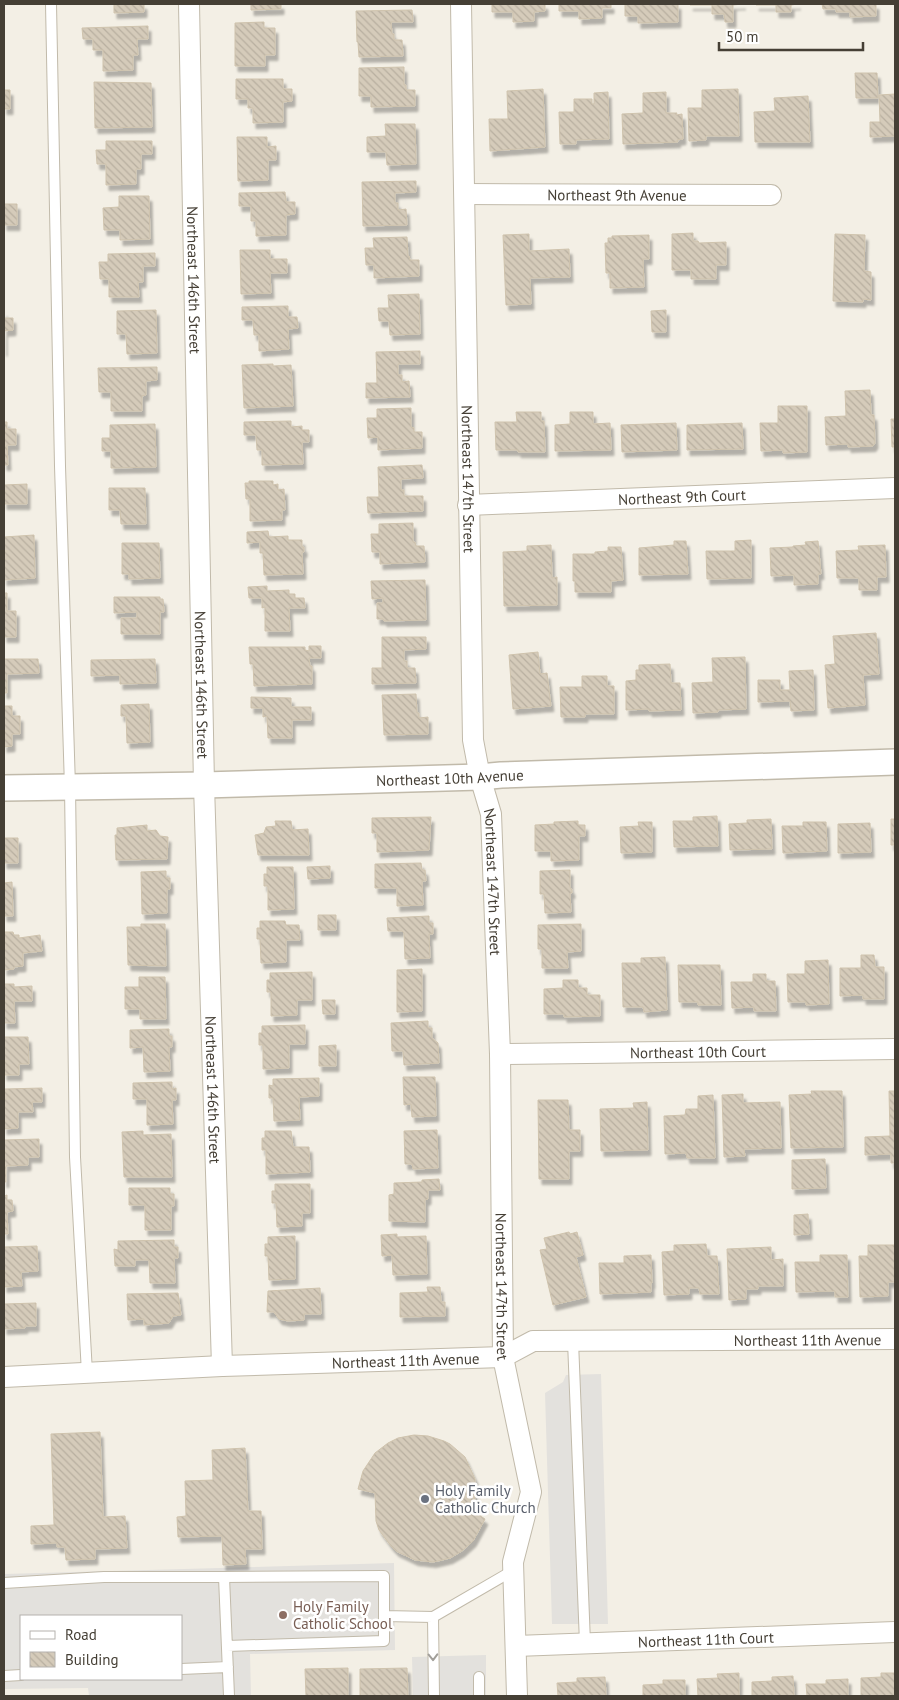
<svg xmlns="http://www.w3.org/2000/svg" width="899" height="1700" viewBox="0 0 899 1700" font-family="'PT Sans',sans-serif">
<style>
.parking{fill:#e3e1dd;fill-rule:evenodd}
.building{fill:url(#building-back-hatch);stroke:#cfc3ad;filter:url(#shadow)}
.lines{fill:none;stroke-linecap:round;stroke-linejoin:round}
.service-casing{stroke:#c1baaa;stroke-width:12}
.minor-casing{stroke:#c1baaa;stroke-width:22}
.tertiary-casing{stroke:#c1baaa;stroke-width:28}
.service{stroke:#fff;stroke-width:10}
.minor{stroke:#fff;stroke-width:20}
.tertiary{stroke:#fff;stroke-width:25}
.oneway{stroke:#a29f9a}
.worship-dot{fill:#6b7280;stroke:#fff;stroke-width:2}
.education-dot{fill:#8d6e63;stroke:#fff;stroke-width:2}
.labels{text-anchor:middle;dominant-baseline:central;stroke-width:5;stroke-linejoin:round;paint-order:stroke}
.street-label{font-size:15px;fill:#453f35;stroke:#fff}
.worship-label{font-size:15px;fill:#5b616d;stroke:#fff;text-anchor:start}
.education-label{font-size:15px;fill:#785e54;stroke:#fff;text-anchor:start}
</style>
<defs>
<pattern id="building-back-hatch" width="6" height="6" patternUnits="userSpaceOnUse" patternTransform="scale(1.25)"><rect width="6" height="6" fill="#d5cbba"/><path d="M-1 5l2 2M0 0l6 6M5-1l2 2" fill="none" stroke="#b8afa0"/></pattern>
<filter id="shadow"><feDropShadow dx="3" dy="5.5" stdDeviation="1" flood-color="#0004"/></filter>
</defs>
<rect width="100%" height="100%" fill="#f3efe5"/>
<!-- parking -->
<path class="parking" d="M601,1374L608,1624H552L545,1393L563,1382L566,1375Z
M394,1563L395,1650L250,1654L251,1696H89L88,1688L4,1689V1574ZM21,1616H181V1679H21Z
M486,1655V1696H413L412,1657Z"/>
<!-- building -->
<path class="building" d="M114,4H144V12L114,13Z
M251,4H281V9L251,10Z
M492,4H545V11L534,12V21L513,22V12H492Z
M559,4H611V8H602V18L579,19V11H559Z
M625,4H678V22L638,23V16H625Z
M690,4H743L733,5V22H725L724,14H712V5H690Z
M756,4H798L791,5V12H776V5H756Z
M822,4H876V16L850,17V12H836V9H823Z
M412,10L413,22H391L392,34H394V40H402L403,56L359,57L358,42H357L356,11Z
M264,22V28H275V55H265V66H235V23Z
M148,26V39H137L138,55H133V70L103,71V50H93V39H83L82,28Z
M404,67V85H406V90H415V106L371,107V96H359V68Z
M855,73H877L878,98H856Z
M236,79H283V89H292V101L283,102V122L253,123V108H248V99H236Z
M94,82L151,83L152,127L95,128Z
M543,89L545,147L490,151L489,119H508L507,91Z
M738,89L739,136H706V140L689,141L688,108H702V90Z
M4,90H10V109H4Z
M608,92L609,139L576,140V144H560L559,112H574V99H592V104H594V93Z
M666,92V113H677L676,115L682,114L683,139L677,140L678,142L623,144L622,114L643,113V93Z
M895,94V136L870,137V122H880L879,95Z
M808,96L810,142H755L754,112L775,111L774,98Z
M385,124H415L416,164L387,165L386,152H367V137L386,136Z
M237,137H267V147L276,146V160H268V180L238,181Z
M106,141H152V154H141V169H136V184L106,185V164H97L96,150H106Z
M416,181V192L395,193V203H398V210L406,209L407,225L363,226L362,182Z
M285,192L286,202H295V214L286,215V235L256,236V221H251V206H239V193Z
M119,196H149L150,239L120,240V230H104L103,208L119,207Z
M4,204H17V225H4Z
M693,233V241H698L699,243L726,242V265H716V279H691V270H672V234Z
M529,234V251L569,249L570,277L530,278L531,304L506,305L503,235Z
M835,234L865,235L864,271L871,272V300L863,299V302L833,301Z
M649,235V259H643L644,287L610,288V273H606L605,243H608V238H612V236Z
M407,237L408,256H409L410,260H419V276L374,278V265H366L365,248H374L373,238Z
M240,250H270V259H287V273H270L271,293L241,294Z
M155,253V266H143V282H138L139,297H109V279H100L99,262H108V254Z
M419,294L420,334L390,335L389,321H379L378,308H389L388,295Z
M288,306V317H297L298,328L288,329L289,349L259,351V335H254L253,320H242V307Z
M156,310L157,353L127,354L126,334H117V311Z
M666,310V332H652L651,311Z
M4,311V318H13V330L4,331V351Z
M420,351V364H398V375H402V382L409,381L410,397L366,398V383H377L376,352Z
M273,364V366L291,365L293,406L244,408L242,365Z
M157,367V380L146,381V395L142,396V411H111V392H99L98,368Z
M870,390L871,415H874L875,443L873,446L848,447V444L826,445L825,417L846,416L845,391Z
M778,406H807V452L783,453V450L761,451L760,423H778Z
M411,408V427L414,428V432H422V448L378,450V437L368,438L367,418H377V409Z
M516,412H541V421H544L545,452H518V450H496L495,422H517Z
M570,412H593V424L610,423L611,450L555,451V425L570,424Z
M891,419H895V447H892Z
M291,421V427L302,426V430H309V442H302L303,464L262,465V450H257L256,435H244V422Z
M4,422H7V429H16V445H7L8,465H4Z
M676,423L677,450L622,452L621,425Z
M742,423L743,449L687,450V425Z
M155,424L156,467L111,468V451H102V438H110V425Z
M422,465L423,478L401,479V490H404V496H423V511L368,513L367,497H379L378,467Z
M249,481H273V485L278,484V490L284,489L285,510H282V520L250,521V499H246L245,483H249Z
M27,484V504H4V485Z
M109,488H145L146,524H121L120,510H109Z
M413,523V542H415L416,546H424L425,562L380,564V552H372L371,534H379V524Z
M268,531L269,537L288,536V540H302V547H304V552H302L303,574L264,575L263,553H260V542L247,543V532Z
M34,535L35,578L4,580V537Z
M751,540V578L707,579L706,551H735V541Z
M674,541H686L688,574L639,575V548L674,545Z
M818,541L821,574H818V584L794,585V575L771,576L770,548L793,547V546L806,545L805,542Z
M122,543H159L160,578L129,579V574H122Z
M551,545L552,578L557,577V605L504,606L503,552L527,551V546Z
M885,545L886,577H877V590H859V578H837L836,551L859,550L858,546Z
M608,547H621L623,580L611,581V592H575V581H573V554H595V552L608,551Z
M425,580L426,620L384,621L383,619H377V603H383V598L372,599L371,581Z
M267,586V591L289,590V594H295V598H304L305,608H289L290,631H265V607L262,608V598H249L248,587Z
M4,593H7V611H16V637H4Z
M114,597H160V599H163L164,612H160V634H121V618H137V612L114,613Z
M876,633L879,674L863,675L865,705L828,708L825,665L835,664L833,636Z
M382,637H426V649L404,650V661H407V668H415L416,683L372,684V668H382Z
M309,646H321V658H309L310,666H312V684L254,686L253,664H250L249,647H305V650L309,651Z
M538,652L540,674L547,673L551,706L513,709L509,655Z
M745,657L746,709L718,710V712L693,713L692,683L713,682L712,658Z
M4,659H38L39,673L7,674V693H4Z
M155,659L156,683L120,684V675L91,676V660Z
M670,664L671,683H680L681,710L649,711V709L626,710V681L636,680V670H639V665Z
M813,670L814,710L791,711L790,701L758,702V680H780V690H790L789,671Z
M582,676H607V686H614V714H585V717H561L560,687H582Z
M416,694L417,713H419V718L428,717V734L384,735L382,695Z
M251,697L291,698V707H311V720H292V738H268L267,716L263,717V708H251Z
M149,704L150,742L127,743L126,716H121V705Z
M4,706H12V716H20V734H12V746L4,747Z
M717,816L718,846L674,847L673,821H693V817Z
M431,817L429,850L377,852V833H372V818Z
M771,819L772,849L730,850L729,824L747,823V820Z
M891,819H895V845H891Z
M275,821H291L292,830L308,829L309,855H258L255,835L264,833L266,827L276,826Z
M578,821V825H585V836H579V860L551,861V851H535V825L554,824V822Z
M638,822H652V852L621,853L620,827L639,826Z
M803,822H826L827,851L783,853L782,826H803Z
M870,823L871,852L838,853V824Z
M147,825V831L156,830L160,836L168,837L167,859L116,860L115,835H117V828Z
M4,838H18V863H4Z
M421,863L422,870H425L426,881H422L423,905L397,906V888H375V864Z
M330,866V878L308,879L307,867Z
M267,867H293L294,909L268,910V886H264V874H267Z
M570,870V887L572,890V893H570L571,912L545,913L544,894H540V871Z
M166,871V878H170V889H167V913L142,914L141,872Z
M12,882L13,916H4V883Z
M318,915H336V930H318Z
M429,916V923H433V934H429L430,958L405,959L404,933L402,931H388L387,918Z
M260,921H285L286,925H299L300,940H286V962L261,963L260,939H257V928H260Z
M141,924H165L166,966L128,965L127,927H141Z
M581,924V951L567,952L568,968H542V949H538V925Z
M4,932H13L14,935H19V938L40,935L42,951L23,953V966L14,967V969L4,970Z
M861,955H874L875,967H884V999H863V995L840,996V968H861Z
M665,957L667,1010L644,1012L643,1007H623L622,963H641V958Z
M828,960L829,1004L806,1005V1002H788L787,974H805V961Z
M678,965H720L721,1005H698V1002H679Z
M422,969V1011L397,1012V970Z
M312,972V1000H297V1015L271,1016V992H267V980H270V973Z
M753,974H766V981H775L776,1011H754V1007L732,1008L731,982H753Z
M139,977H165L166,1019H140V1009H125V987H139Z
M563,980H578V988H587V995H600V1016L564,1017V1014H544V989L563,988Z
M4,984H14V987L32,986V1001H14L15,1023H4Z
M322,1000H335V1014H323Z
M428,1021V1028H432V1038L438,1043L439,1063L404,1065L403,1051H392L391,1023Z
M305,1025V1044H289V1068L263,1069V1045H259V1033H262V1026Z
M169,1029V1036H172V1047H169L170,1071L144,1072L143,1047L130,1048V1030Z
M4,1037H28L29,1064H19V1075H4Z
M336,1045V1066H319V1046Z
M403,1077H435L436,1116L412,1117L411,1104L404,1105Z
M319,1078V1096L299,1097L300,1120L274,1121L273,1098H269V1085L273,1086V1079Z
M172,1082V1089L176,1088V1100H172L173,1124L147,1125V1099H133V1083Z
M42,1088V1102H32L33,1112H18V1128L4,1129V1089Z
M811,1091H842L843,1147L791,1148L789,1095L812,1094Z
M889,1091H895V1163H891V1154L865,1155V1137L890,1136Z
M743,1094V1103L780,1102L781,1148L744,1149L745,1156L724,1157L722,1095Z
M713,1095L715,1158H687L686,1153L665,1154L664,1116L685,1115L686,1109H698V1096Z
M538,1100H568L569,1130H580V1151H569V1179H539Z
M647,1102L648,1150L601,1151L600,1109L634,1108L633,1103Z
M437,1130L438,1168L413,1169L412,1164H405L404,1131Z
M143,1131V1135L171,1134L172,1177H124L122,1132Z
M265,1131H291L293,1147H309L310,1172L266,1174V1150H262V1138H265Z
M39,1139V1157H28V1165L6,1166V1182H4V1140Z
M825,1159L826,1188L792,1189V1160Z
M439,1179L440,1190H428V1199L425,1200V1222L389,1221V1195L394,1194V1183L422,1182V1180Z
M275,1184H310V1213H302V1226L277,1227L276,1203H272V1191H275Z
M129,1188H170V1194H174V1206H171V1230H145V1205H129Z
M7,1195V1200H12L13,1211L7,1212L8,1234H4V1196Z
M808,1214L809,1234L794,1235V1215Z
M569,1232L570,1234L577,1232L583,1255L576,1257L586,1297L553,1305L540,1250L547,1249L544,1238Z
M397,1234V1237L426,1236L427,1274L393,1275L392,1255L382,1256L381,1235Z
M295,1236V1279L269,1280L268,1256H265V1244H268V1237Z
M174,1240V1247H178V1258H174L175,1283H150L149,1260H135V1266H115L114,1249L118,1250V1241Z
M706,1244L707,1256H717L719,1294H700L699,1288H689V1294L664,1295L662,1252L674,1251V1245Z
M868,1245H895V1282H888V1296L860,1297L859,1256H868Z
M37,1246L38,1271L21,1272L22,1286L4,1287V1247Z
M771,1247V1260L783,1259V1286H758V1289H746V1299L729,1300L727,1249Z
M651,1255L652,1283H651V1292L600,1294L599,1263H624V1256Z
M820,1255H847L848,1297H835V1291L796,1292L795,1262H820Z
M427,1287H440L441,1302H445V1316L400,1317V1293L428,1292Z
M320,1288L321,1314H304V1320L288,1321L279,1319L274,1312H267L268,1291Z
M178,1293L181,1315L173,1316L169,1323L144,1325V1319L128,1320L127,1294Z
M36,1303V1326H25V1328L4,1329V1304Z
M100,1432L103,1517L125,1516L127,1548L95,1549V1559L66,1560L65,1547H57V1543L31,1544V1526L54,1525L51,1434Z
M414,1435L428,1436L444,1441L450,1444L465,1457L475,1479V1496L473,1511L485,1519L473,1541L462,1551L450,1558L442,1560L433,1562L415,1560L396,1551L391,1546L379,1530L376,1521L375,1493L358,1489L363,1471L375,1453L388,1443L398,1438Z
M245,1448L248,1511H261L262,1549H245L246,1564L223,1565L222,1536L178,1537L177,1517L186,1516L185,1481L213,1480L212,1450Z
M348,1668V1696H306L305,1669Z
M407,1668L408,1696H360V1669Z
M739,1673V1696H698L697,1679L718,1678L717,1674Z
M881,1673H895V1696H861V1678L881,1677Z
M793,1676L794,1696H752V1682L772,1681V1677Z
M605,1677L606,1696H558L557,1683L577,1682V1678Z
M848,1679V1696H807L806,1684H826V1680Z
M663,1680H685V1696H643V1685L663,1684Z"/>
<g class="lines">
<!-- service casing -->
<g class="service-casing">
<path id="service" d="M51,4L60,466L70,787L75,1157L87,1373
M573,1341L585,1643
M224,1577L384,1576V1641L227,1646
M4,1583L104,1577H224L229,1696
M384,1616L433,1617L514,1570
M433,1617L434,1696
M181,1669L228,1667
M4,1676L21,1675
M479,1677V1696"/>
</g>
<!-- minor casing -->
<g class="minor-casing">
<g id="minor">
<path id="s1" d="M189,4L204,785L222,1366"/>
<path id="s2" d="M461,4L473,740L480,777L491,814L500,1054L503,1357L531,1492L513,1562L517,1696"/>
<path id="s3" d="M465,194L771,195"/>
<path id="s4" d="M468,505L895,488"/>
<path id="s5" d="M500,1054L895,1049"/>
<path id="s6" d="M4,1377L222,1366L503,1357L533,1341L895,1339"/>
<path id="s7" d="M516,1646L895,1632"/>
</g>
</g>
<!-- tertiary casing -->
<g class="tertiary-casing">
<g id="tertiary">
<path id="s8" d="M4,788L204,785L480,777L501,775L895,762"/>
</g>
</g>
<!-- service -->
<use href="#service" class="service"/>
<!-- minor -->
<use href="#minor" class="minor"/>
<!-- tertiary -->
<use href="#tertiary" class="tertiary"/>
</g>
<!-- one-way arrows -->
<defs><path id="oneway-chevron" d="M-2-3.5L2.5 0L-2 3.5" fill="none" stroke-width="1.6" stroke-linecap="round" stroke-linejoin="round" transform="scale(1.25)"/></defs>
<use class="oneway" href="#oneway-chevron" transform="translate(433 1657) rotate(89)"/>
<!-- markers -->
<circle class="worship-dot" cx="425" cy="1499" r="5"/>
<circle class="education-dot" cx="283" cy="1615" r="5"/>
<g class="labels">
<!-- street labels -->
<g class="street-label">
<text stroke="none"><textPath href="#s3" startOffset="152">Northeast 9th Avenue</textPath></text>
<text stroke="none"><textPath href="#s1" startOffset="276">Northeast 146th Street</textPath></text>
<text stroke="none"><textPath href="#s2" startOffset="475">Northeast 147th Street</textPath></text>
<text stroke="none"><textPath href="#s4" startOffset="214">Northeast 9th Court</textPath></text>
<text stroke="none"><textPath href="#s1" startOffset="681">Northeast 146th Street</textPath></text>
<text stroke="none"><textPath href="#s8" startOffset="446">Northeast 10th Avenue</textPath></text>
<text stroke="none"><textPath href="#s2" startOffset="880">Northeast 147th Street</textPath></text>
<text stroke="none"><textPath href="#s5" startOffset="198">Northeast 10th Court</textPath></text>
<text stroke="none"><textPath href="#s1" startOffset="1086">Northeast 146th Street</textPath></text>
<text stroke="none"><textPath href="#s2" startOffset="1285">Northeast 147th Street</textPath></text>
<text stroke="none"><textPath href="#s6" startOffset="808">Northeast 11th Avenue</textPath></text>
<text stroke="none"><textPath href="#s6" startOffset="402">Northeast 11th Avenue</textPath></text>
<text stroke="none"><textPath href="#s7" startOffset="190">Northeast 11th Court</textPath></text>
</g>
<!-- worship labels -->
<g class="worship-label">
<text x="435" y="1490">Holy Family<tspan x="435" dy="17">Catholic Church</tspan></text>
</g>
<!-- education labels -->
<g class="education-label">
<text x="293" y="1606">Holy Family<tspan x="293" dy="17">Catholic School</tspan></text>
</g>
</g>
<!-- border -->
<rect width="899" height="1700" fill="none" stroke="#453f35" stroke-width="10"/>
<!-- legend -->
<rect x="20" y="1615" width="162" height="65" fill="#ffffff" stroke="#b5b2ae"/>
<rect x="30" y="1631" width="25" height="8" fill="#ffffff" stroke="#b5b2ae"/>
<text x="65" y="1640" font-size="15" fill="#453f35">Road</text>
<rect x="30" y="1652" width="25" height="15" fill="url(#building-back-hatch)" stroke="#b5b2ae"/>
<text x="65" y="1665" font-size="15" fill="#453f35">Building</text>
<!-- scale -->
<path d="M719 42v8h144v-8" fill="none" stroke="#453f35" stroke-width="2.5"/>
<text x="726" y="42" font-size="15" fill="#453f35" stroke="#ffffff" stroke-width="4" paint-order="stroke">50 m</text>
</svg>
